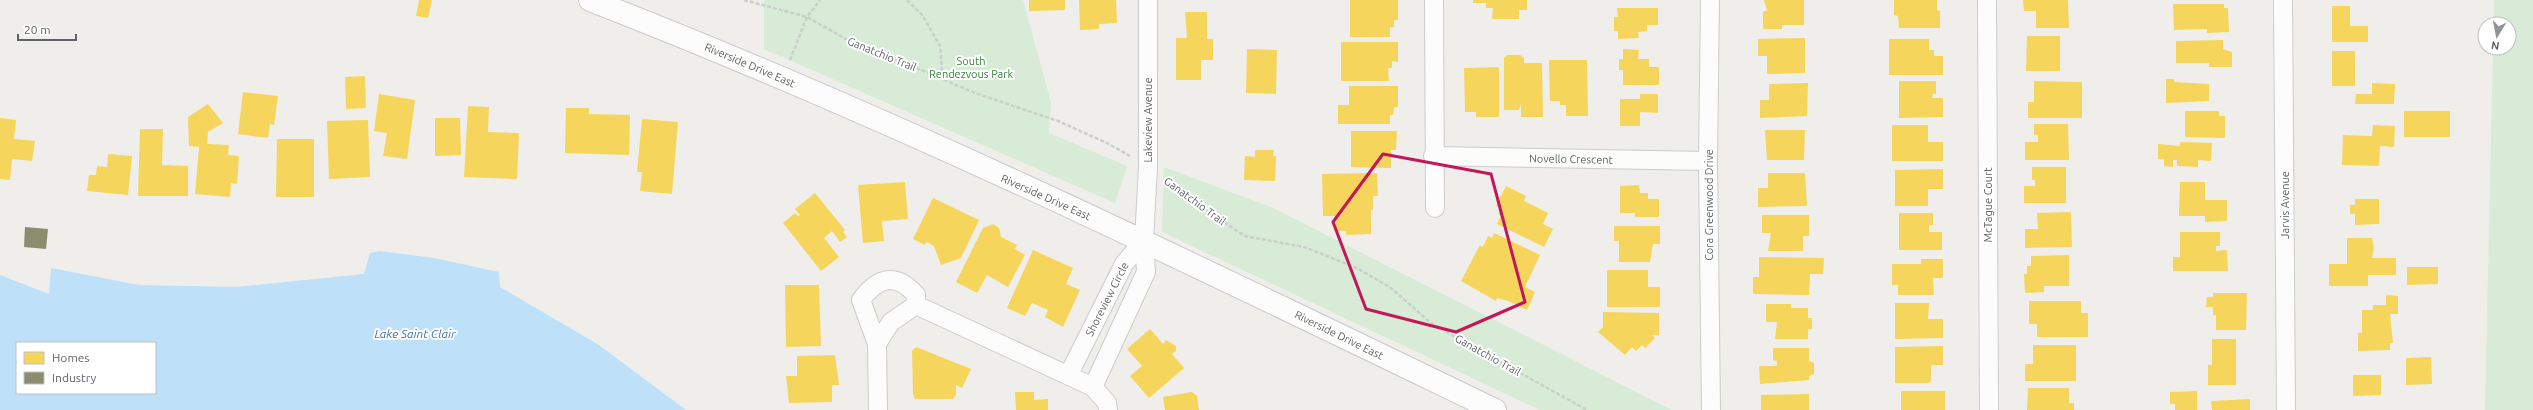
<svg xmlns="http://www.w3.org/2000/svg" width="2533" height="410" viewBox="0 0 2533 410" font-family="Ubuntu,sans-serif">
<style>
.green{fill:#d8ebd6}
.water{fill:#bfe0f9;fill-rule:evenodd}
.homes{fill:#f6d55c}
.industry{fill:#8c8c6e}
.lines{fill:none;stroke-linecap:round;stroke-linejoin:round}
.minor-casing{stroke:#cbcccc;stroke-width:20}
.secondary-casing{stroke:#cacacb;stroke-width:24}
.path{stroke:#cacfcc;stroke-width:2.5;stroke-dasharray:4 2;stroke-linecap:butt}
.minor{stroke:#fdfcfc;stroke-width:18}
.secondary{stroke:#fdfcfc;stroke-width:22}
.marked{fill:none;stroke:#c2185b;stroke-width:3;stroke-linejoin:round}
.labels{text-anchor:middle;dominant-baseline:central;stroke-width:4;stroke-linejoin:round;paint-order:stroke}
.street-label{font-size:11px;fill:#5f6368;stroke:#fff}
.park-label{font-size:11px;fill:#348238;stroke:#fff}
.water-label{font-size:12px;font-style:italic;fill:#4174aa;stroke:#fff}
</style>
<rect width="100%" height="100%" fill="#efeeea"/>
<!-- green -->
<path class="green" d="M764,0H1023L1051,103L1049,133L1127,166L1115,203L764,49Z
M2494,0H2533V410H2485L2493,48H2509V24H2494Z
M1164,167L1271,207L1672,410H1540L1162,232Z"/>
<!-- water -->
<path class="water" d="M379,251L434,258L499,272L500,287L599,345L686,410H0V275L49,294L51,268L139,285L236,287L364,274L370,253ZM17,343H155V393H17Z"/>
<!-- homes -->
<path class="homes" d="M419,0H432L428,18L416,16Z
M1029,0H1065V10L1029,11Z
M1079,0H1116L1117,23L1099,24V29L1080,30Z
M1350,0H1398V20H1394V27H1390V37H1350Z
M1473,0H1527V10H1519V19H1492L1493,8H1486V3H1473Z
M1764,0H1804V25H1782V29H1763V11H1767Z
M1894,0H1937V10L1940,11V28H1899L1898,16L1894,15Z
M2023,0H2068L2069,28H2036V11H2024Z
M2173,4H2224V8H2228L2229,32L2207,33V29L2174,30Z
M2332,6H2350V26H2368V42H2332Z
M1617,8H1658V25H1647V31L1638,32L1639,38L1618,39V31H1614V17H1618Z
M1185,12H1207V39H1213V60H1201V80H1176V38H1187Z
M2027,36H2060V71H2026Z
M1805,38V73L1767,74V56H1758V39Z
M1889,39H1929V50H1934V56H1943V75H1889Z
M2223,40V49L2232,52V67H2209V63H2176V41Z
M1341,42H1398V62L1392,61V68H1388L1389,81H1341Z
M1247,49L1277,50L1276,94L1246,93Z
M1623,49L1639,50L1638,59H1649V67H1659V85H1623V70H1619V59H1623Z
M2332,51H2355V86H2332Z
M1507,55H1520L1524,58V63H1542L1543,117H1521V104L1519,110H1504V58Z
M1549,60H1587L1588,116H1566V105H1560V101H1550Z
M1499,67V117H1476V112H1465L1464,68Z
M365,76L366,108L346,109L345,77Z
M2166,79H2174V82L2209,84V101L2166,103Z
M1899,81H1936V94H1933L1932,98H1943V117L1899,118Z
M2034,81L2082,82V118H2028V102H2034Z
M1808,83L1807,116L1760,118V100H1769V84Z
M2372,83L2395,84L2394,104H2355L2356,94H2372Z
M1349,86H1398V107H1394L1393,115H1390V124H1338V105H1349Z
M243,92L278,96L274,125L270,124L268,138L238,134Z
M379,94L415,100L407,159L383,156L387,133L374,131Z
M1640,94H1658V113L1640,112V126H1620V99H1640Z
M208,104L223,123L208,132L207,144L229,145L228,155L239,156L237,184L231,183L230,197L195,194L199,147L189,146L188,117Z
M468,106L489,107L488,132L519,133L517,179L464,177Z
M566,108H589V114L630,115L629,155L565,153Z
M2185,111H2219V116H2225V138L2185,137Z
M2404,111H2450V137H2404Z
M0,118L16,120L14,139L35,141L32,161L12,159L10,180L0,179Z
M435,118H460L461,155L435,156Z
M642,119L678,122L672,194L640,191L642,172H637Z
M368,120L370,177L329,179L327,121Z
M2034,124H2068L2069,160H2025V142H2038V135H2034Z
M1892,125H1928V142H1943V161H1892Z
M2373,125L2395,126L2394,147L2380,146L2379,166L2342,165L2343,135L2372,136Z
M140,129H163L162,165L188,166V196H138Z
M1765,130H1805L1804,160H1767Z
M1351,131H1397L1396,150H1391V168L1351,167Z
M277,139H314V197H276Z
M2180,142L2212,143L2211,161L2198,160V167L2177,166V160H2173V167L2164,166V159H2158V144L2180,146Z
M1255,150H1274L1273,156H1276L1275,181L1244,180L1245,156L1255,157Z
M108,154L132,156L128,195L87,191L89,175H96L97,166L107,167Z
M2032,167H2066V203H2024V186H2035V180H2032Z
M1943,169V189H1928V206H1895V170Z
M1377,173L1378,196H1373V210H1371V234L1346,235V231H1336L1335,216H1323L1322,174Z
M1768,173H1805L1807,206L1758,207V188H1768Z
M905,182L908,219L882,221L884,241L863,243L858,185Z
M2180,182H2205V200H2227V221L2205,222V216H2179Z
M1639,185L1640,193H1648V199H1659V217H1635V213H1620V186Z
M1506,186L1526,196L1524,201L1548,213L1543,224L1553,229L1544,247L1497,224L1501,216L1498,214L1501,208L1496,206Z
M815,193L845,230L843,232L847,237L840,242L832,231L824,238L839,257L821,271L783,223L795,213L798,216L800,215L795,209Z
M933,198L979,220L961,258L941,265L934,246L926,242L925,245L913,239Z
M2355,199H2379V224L2355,225V214H2350V205H2355Z
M2071,212L2072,247L2025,248V229H2038L2037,213Z
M1899,213H1933V225H1929V232H1942V250H1899Z
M1762,215H1809V236H1803V251H1768L1771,233H1762Z
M993,224L999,228L1001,237L1017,245L1015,249L1025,255L1008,287L987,275L977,293L956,282L983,228Z
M1614,226H1660V244H1653L1650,262H1619V241H1614Z
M2180,232H2220V246H2216V251L2227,250L2228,271H2173V257H2180Z
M1494,233L1540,255L1525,287L1535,292L1527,310L1508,301L1497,298L1496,301L1461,281L1480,245L1483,247L1488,236L1492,238Z
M2347,238H2372L2374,248L2372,258H2396V275H2368V286H2329V264H2347Z
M1033,250L1073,268L1066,284L1080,290L1063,327L1045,317L1048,310L1032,303L1025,316L1007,308Z
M2069,255V286H2044V292L2025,293L2024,274H2027V266H2031V256Z
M1759,257L1824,258L1823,274H1810L1809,295L1753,294V277H1759Z
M1921,259H1943V278H1933L1934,295H1898V285H1892V264H1921Z
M2407,267H2438V284L2407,285Z
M1607,270H1648V287H1660V307H1607Z
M785,285H819L821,346L786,347Z
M2213,293H2247L2246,330H2216V315H2213V307H2206L2207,297H2213Z
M2386,295L2398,296V314H2390L2393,343H2390V350L2358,351V333H2362V310H2373V305H2386Z
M2029,301H2081V313H2088V337H2037V324H2029Z
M1895,303H1929L1928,319H1943V338L1895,339Z
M1766,304H1791V308H1808V318H1812V329H1808V339H1775L1777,322H1766Z
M1603,312L1659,313V335H1652L1655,338L1645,348L1642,345L1636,351L1632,347L1625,355L1598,332L1603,327Z
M1150,329L1163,344L1166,340L1176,346V351L1172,354L1184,368L1149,398L1130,376L1142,366L1127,349Z
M2212,339H2236V385H2208V365H2212Z
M2033,345H2076V381H2025V364H2033Z
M1943,346V365H1931V381L1929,383H1895V347Z
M916,347L971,369L962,388L956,385V395L953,399H915L913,394L912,351Z
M1773,348H1809V361L1814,363V374L1809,376V380L1760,384L1759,366H1777V361L1773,360Z
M835,355L839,385H832V402L789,403L786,376H797V356Z
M2431,357L2432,384L2406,385V358Z
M2353,375H2381V395L2353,396Z
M2028,388H2069V403H2074V410H2027Z
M1901,391H1945V410H1901Z
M2197,391V410H2175V404H2170V392Z
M1015,392H1034V400L1048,399V410H1016Z
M1192,392L1197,396L1199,410H1165L1163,397Z
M1809,394V410H1761V395Z
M2250,399V410H2212L2211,401Z"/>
<!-- industry -->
<path class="industry" d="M25,227L48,229L46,249L24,247Z"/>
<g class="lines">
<!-- minor casing -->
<g class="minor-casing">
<path id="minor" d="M1434,0L1435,208
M1710,0L1708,161L1711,410
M1987,0L1989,410
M2283,0L2286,410
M1433,156L1708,161
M877,344L861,300C878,277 896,272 916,295V305
M1069,374L1124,264L1144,240
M1093,387L1146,272L1144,240L1148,167V0
M878,410L877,344L891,322L916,305L1093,387L1107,403L1108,410"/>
</g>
<!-- secondary casing -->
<g class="secondary-casing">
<path id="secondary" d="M590,0C899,120 1197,266 1495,410"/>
</g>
<!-- path -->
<path class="path" d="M744,0L807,17L862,48L905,63L975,93L1058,121L1107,143L1130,156
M907,0L923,16L940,46L943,80
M790,60L807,17L820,0
M1166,180L1216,217L1245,236L1304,247L1357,268L1391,288L1432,324L1587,410"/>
<!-- minor -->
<use href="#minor" class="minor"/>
<!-- secondary -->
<use href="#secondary" class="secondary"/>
</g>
<!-- marked area -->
<path class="marked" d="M1383,154L1491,174L1525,302L1456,332L1366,309L1333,222Z"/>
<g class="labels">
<!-- street labels -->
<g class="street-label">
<text transform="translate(882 54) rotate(22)">Ganatchio Trail</text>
<text transform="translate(750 65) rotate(23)">Riverside Drive East</text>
<text transform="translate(1148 120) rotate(-90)">Lakeview Avenue</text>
<text transform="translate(1571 159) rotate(1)">Novello Crescent</text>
<text transform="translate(1046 197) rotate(24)">Riverside Drive East</text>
<text transform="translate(1195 201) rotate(36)">Ganatchio Trail</text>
<text transform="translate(1709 205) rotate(-90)">Cora Greenwood Drive</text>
<text transform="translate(1988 205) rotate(-90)">McTague Court</text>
<text transform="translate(2285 205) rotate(-90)">Jarvis Avenue</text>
<text transform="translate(1107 299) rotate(-63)">Shoreview Circle</text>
<text transform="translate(1339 335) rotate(26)">Riverside Drive East</text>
<text transform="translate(1488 355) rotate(29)">Ganatchio Trail</text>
</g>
<!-- park labels -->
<g class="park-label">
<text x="971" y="61">South<tspan x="971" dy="13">Rendezvous Park</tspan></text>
</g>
<!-- water labels -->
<g class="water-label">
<text x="415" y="333">Lake Saint Clair</text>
</g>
</g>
<!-- legend -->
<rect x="16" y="342" width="140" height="52" fill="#ffffff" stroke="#bfc1c3"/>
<rect x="24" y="352" width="20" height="12" fill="#f6d55c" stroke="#bfc1c3"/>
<text x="52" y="362" font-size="12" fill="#5f6368">Homes</text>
<rect x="24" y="372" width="20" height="12" fill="#8c8c6e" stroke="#bfc1c3"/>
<text x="52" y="382" font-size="12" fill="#5f6368">Industry</text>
<!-- north arrow -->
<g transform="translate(2497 36) rotate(190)"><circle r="19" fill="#ffffff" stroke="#bfc1c3"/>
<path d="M0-3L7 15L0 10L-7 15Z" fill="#919496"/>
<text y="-6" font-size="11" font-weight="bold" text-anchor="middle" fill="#5f6368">N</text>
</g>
<!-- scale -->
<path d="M18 34v6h58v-6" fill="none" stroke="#5f6368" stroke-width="2"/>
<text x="24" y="34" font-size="12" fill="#5f6368" stroke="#ffffff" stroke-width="3" paint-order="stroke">20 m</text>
</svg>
